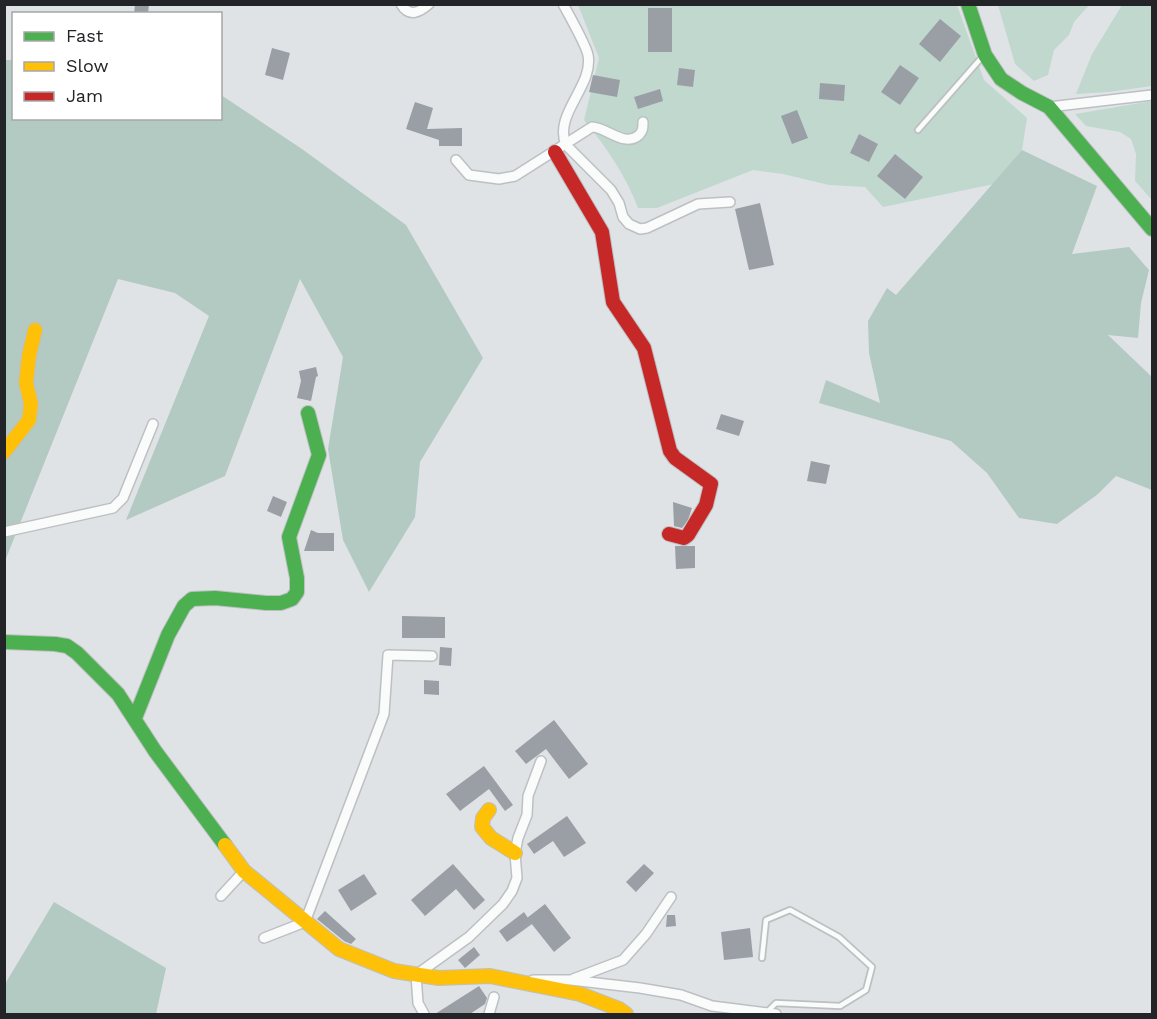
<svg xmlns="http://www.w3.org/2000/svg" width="1157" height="1019" viewBox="0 0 1157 1019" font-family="'Work Sans',sans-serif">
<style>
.green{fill:#c1d8ce}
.forest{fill:#b2cac1}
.building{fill:#9a9fa6}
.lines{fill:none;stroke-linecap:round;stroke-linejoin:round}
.lane-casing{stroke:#bdc0c2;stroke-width:8}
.street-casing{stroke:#bdc0c2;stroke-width:12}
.fast-casing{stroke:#bdc0c2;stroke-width:16}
.slow-casing{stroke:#bdc0c2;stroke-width:16}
.jam-casing{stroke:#bdc0c2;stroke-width:16}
.lane{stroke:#fafbfb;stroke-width:4.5}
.street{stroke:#fafbfb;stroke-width:9}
.fast{stroke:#4caf50;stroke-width:14}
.slow{stroke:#ffc107;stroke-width:14}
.jam{stroke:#c62828;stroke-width:14}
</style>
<rect width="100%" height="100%" fill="#e0e3e6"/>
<!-- green -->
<path class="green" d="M578,5H957L984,80L1027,118L1022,150L994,184L883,207L865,187L829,185L783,174L753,170L657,208H638C625,174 606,147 584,120L599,58Z
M998,5H1089L1074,22L1069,35L1054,50L1048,75L1034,81L1015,64Z
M1122,5H1152V86L1109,92L1076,94L1092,54Z
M1152,101V200L1135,181L1136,154L1131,139L1120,132L1086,126L1075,114Z"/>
<!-- forest -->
<path class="forest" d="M4,60H13L14,118H220L221,95L302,149L406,225L483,358L420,462L415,517L369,592L343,540L328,449L343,357L300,279L225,476L126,520L209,316L175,293L118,279L5,561Z
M1022,150L1097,186L1072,254L1129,247L1149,270L1141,303L1138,338L1108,335L1152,377V490L1116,476L1098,494L1057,524L1019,518L987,473L951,441L819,403L826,380L880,403L869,353L868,321L887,288L896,295Z
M54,902L166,968L156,1014H5V984Z"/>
<!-- building -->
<path class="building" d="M135,4H149L148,14H134Z
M648,8H672V52H648Z
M940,19L961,36L940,62L919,44Z
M272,48L290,53L283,80L265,75Z
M900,65L919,78L900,105L881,92Z
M679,68L695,70L693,87L677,85Z
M593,75L620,80L617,97L589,92Z
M820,83L845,85L844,101L819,99Z
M660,89L663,101L638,109L634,97Z
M415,102L433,108L427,129L462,128V146H439V140L406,129Z
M797,110L808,138L792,144L781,116Z
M859,134L878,144L869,162L850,153Z
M895,154L923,177L905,199L877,176Z
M760,203L774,265L749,270L735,209Z
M316,367L318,376L316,377L311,401L297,398L301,381L299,371Z
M721,414L744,421L739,436L716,429Z
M811,461L830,465L826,484L807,481Z
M273,496L287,502L281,517L267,511Z
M673,502L692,508L688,520L682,528L674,526Z
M311,530L318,533H334V551H304Z
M675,546H695V568L676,569Z
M402,616L445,617V638H402Z
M440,647L452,648L451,666L439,665Z
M424,680L439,681V695L424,694Z
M554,720L588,764L569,779L546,749L526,764L515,751Z
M484,766L513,805L505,811L489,789L460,811L446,794Z
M567,816L586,843L564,857L553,841L534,854L527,844Z
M453,864L485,900L474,910L456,889L425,916L411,900Z
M644,864L654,873L636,892L626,882Z
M364,874L377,894L351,911L338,890Z
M545,904L571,938L554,952L527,918Z
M325,911L356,939L351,944L344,941L317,919Z
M524,912L532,924L507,942L499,931Z
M667,915H675L676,926L666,927Z
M750,928L753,957L724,960L721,932Z
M474,947L480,955L465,968L458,960Z
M479,986L487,998L485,1004L470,1014H435Z"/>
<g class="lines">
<!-- lane casing -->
<g class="lane-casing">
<path id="lane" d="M918,130L983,56
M762,958L766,920L790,910L839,937L872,967L866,990L840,1006L776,1003L767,1012"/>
</g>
<!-- street casing -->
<g class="street-casing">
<path id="street" d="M401,4C409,18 420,12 429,4
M563,4C569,15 586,45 588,55C594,86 553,114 566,145L611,190L619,203L623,217L629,224L640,229L647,228L698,204L730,202
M1049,107L1152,95
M456,160L469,175L499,179L515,176L592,127C606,127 625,148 639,135C643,131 643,128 643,122
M4,532L113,508L123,498L153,424
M221,896L244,871
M264,938L305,922L384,714L388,655L432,656
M573,979L623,960L646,934L671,897
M533,980H571L640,988L681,995L712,1006L776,1014
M424,1014L418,1003L416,975L469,937L503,904L512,891L517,878L515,853L518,838L527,815L528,796L541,761
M489,1014L494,997"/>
</g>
<!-- fast casing -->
<g class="fast-casing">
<path id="fast" d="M968,4L985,55L1001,79L1022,93L1049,107L1152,229
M4,642L55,644L67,646L77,653L118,694L155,751L225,845
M135,718L168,635L184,606L192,599L215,598L266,603H281L292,599L297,592V578L289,537L319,455L308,413"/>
</g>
<!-- slow casing -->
<g class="slow-casing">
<path id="slow" d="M4,452L29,420L31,404L26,383L29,356L35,330
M489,810L483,818L482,827L491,838L515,853
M225,845L244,871L339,949L394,971L439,978L490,976L580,994L619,1009L626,1014"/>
</g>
<!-- jam casing -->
<g class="jam-casing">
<path id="jam" d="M555,152L602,232L613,302L644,348L670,451L675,458L711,484L706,505L688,535L684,538L669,534"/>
</g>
<!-- lane -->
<use href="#lane" class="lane"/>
<!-- street -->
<use href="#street" class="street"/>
<!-- fast -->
<use href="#fast" class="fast"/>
<!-- slow -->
<use href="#slow" class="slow"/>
<!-- jam -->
<use href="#jam" class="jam"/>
</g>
<!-- border -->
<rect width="1157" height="1019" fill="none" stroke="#222427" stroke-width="12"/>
<!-- legend -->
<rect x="12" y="12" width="210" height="108" fill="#ffffff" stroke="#a7a7a9" stroke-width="1.5"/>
<rect x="24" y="32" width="30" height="9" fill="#4caf50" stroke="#a7a7a9" stroke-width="1.5"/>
<text x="66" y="42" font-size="18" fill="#222427">Fast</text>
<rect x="24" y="62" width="30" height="9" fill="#ffc107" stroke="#a7a7a9" stroke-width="1.5"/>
<text x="66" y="72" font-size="18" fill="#222427">Slow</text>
<rect x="24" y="92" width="30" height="9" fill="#c62828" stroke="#a7a7a9" stroke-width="1.5"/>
<text x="66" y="102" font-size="18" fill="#222427">Jam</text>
</svg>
